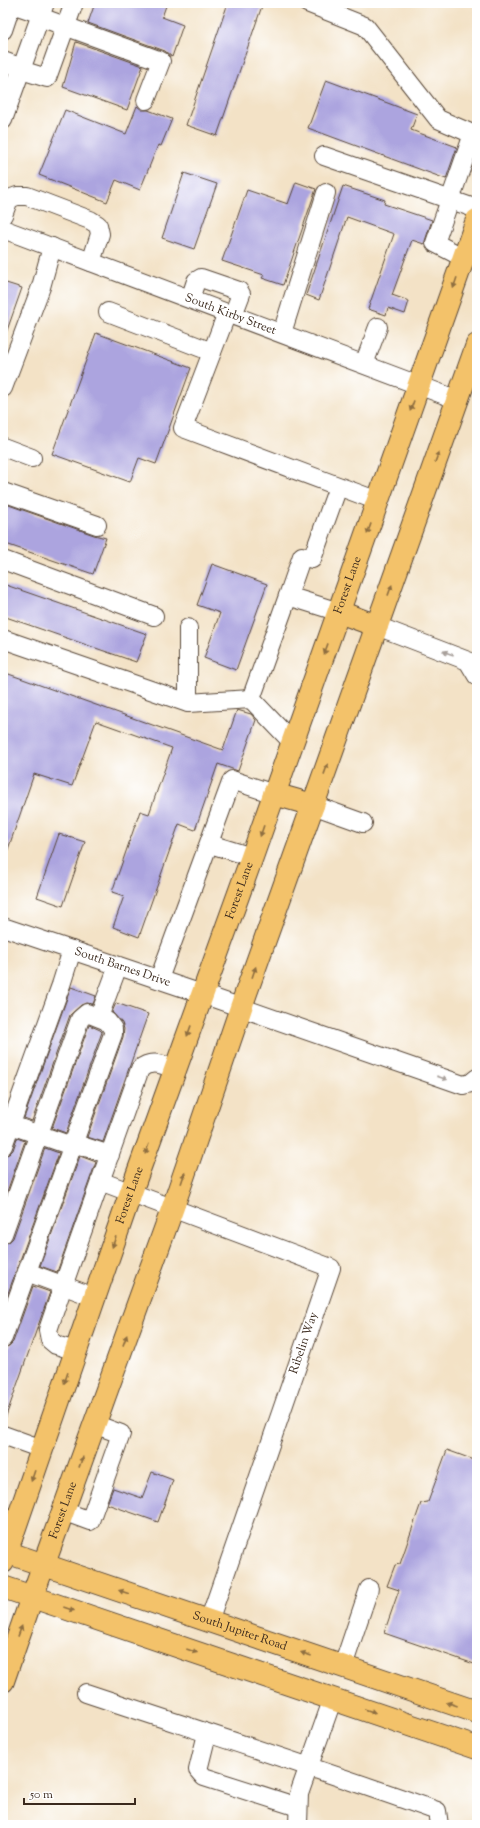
<svg xmlns="http://www.w3.org/2000/svg" width="480" height="1828" viewBox="0 0 480 1828" font-family="'Sorts Mill Goudy',serif">
<style>
.building{fill:#aca4df}
.lines{fill:none;stroke-linecap:round;stroke-linejoin:round}
.minor-casing{stroke:#574637;stroke-width:20}
.major-casing{stroke:#574637;stroke-width:24}
.minor{stroke:#fff;stroke-width:18}
.major{stroke:#f3c26a;stroke-width:22}
.oneway{fill:#8e6e40}
.oneway2{fill:#a79f9a}
.labels{text-anchor:middle;dominant-baseline:central;stroke-width:3.5;stroke-linejoin:round;paint-order:stroke}
.street-label{font-size:12px;fill:#3b2a1e;stroke:#fff}
</style>
<rect width="100%" height="100%" fill="#fff"/>
<filter id="ink" filterUnits="userSpaceOnUse"><feTurbulence type="fractalNoise" baseFrequency=".025" numOctaves="2"/><feDisplacementMap in="SourceGraphic" scale="8" xChannelSelector="R" yChannelSelector="G"/><feConvolveMatrix kernelMatrix="1 2 1 2 8 2 1 2 1" color-interpolation-filters="sRGB"/></filter>
<filter id="wash" filterUnits="userSpaceOnUse"><feTurbulence type="fractalNoise" baseFrequency=".012" numOctaves="4" result="noise"/><feDisplacementMap in="SourceGraphic" scale="16" xChannelSelector="R" yChannelSelector="G"/><feGaussianBlur stdDeviation="0.9" result="paint"/><feColorMatrix in="noise" values="0 0 0 0 0 0 0 0 0 0 0 0 0 0 0 0 0 1.4 0 .05"/><feComposite in="paint" operator="in"/></filter>
<g filter="url(#wash)">
<rect width="100%" height="100%" fill="#f3e2c6"/>
<g id="blocks">
<!-- building -->
<path class="building" d="M95,3H167L162,17L183,25L172,57L165,51L88,23Z
M228,3H263L217,136L186,125Z
M76,42L143,66L127,110L63,87Z
M326,80L417,114L411,130L457,147L446,179L308,128Z
M137,106L142,110H148L172,119L161,146L158,145L140,190L116,180L107,202L39,175L65,110L126,134Z
M184,173L217,184L194,249L162,238Z
M296,182L316,189L283,285L262,278L264,275L222,261L247,190L288,204Z
M343,186L385,200L384,204L432,220L424,244L412,240L392,295L409,301L405,314L388,308L386,315L368,309L394,234L347,217L319,300L306,295Z
M3,282L22,288L5,336H3Z
M96,333L191,368L156,464L139,458L130,482L52,454Z
M3,503L94,535L106,538L93,574L3,543Z
M212,564L267,584L236,670L204,658L220,613L197,605Z
M3,584L147,634L136,662L3,616Z
M3,672L223,750L237,710L251,714L256,720L238,771L218,764L195,830L179,824L139,937L113,927L124,896L112,892L140,811L149,814L172,748L96,721L72,786L34,774L5,858H3Z
M59,834L85,842L63,906L37,897Z
M71,987L96,996L93,1004L86,1003L81,1005L70,1015L32,1121L24,1118Z
M116,1003L148,1014L103,1142L87,1137L123,1037L124,1029L122,1023L112,1012Z
M89,1025L100,1030L102,1032L66,1133L52,1128Z
M17,1138L25,1141L3,1203V1159L4,1156L9,1154L13,1150Z
M45,1148L59,1153L3,1307V1244L9,1242L13,1238Z
M80,1156L96,1162L57,1272L40,1266Z
M33,1286L50,1292L5,1419H3V1348L9,1346L13,1342Z
M447,1450L477,1461V1665L384,1633L399,1590L387,1586L395,1565L400,1564L421,1503L428,1502Z
M152,1472L173,1480L158,1522L107,1504L113,1488L142,1498Z"/>
</g>
</g>
<g filter="url(#ink)">
<use href="#blocks" fill-opacity="0" stroke="#574637" stroke-width="1"/>
<g class="lines">
<!-- minor casing -->
<g class="minor-casing">
<g id="minor">
<path d="M307,3L365,26L438,119L477,136"/>
<path d="M12,4L41,14"/>
<path d="M40,17L161,61L146,100"/>
<path d="M3,30L12,3"/>
<path d="M3,61L22,68"/>
<path d="M21,70L47,78L74,3"/>
<path d="M3,120L45,3"/>
<path d="M324,156L477,209"/>
<path d="M3,215L9,199L17,196H27L90,220L98,225L100,234L91,262"/>
<path id="s1" d="M3,229L458,400"/>
<path d="M464,258L435,243L473,134"/>
<path d="M190,299L196,281L201,278L239,291L241,294L233,315"/>
<path d="M108,312L212,352"/>
<path d="M227,313L183,428L378,501"/>
<path d="M282,333L326,193"/>
<path d="M364,364L378,327"/>
<path d="M3,388L41,287L52,247"/>
<path d="M3,447L32,458"/>
<path d="M3,492L97,525"/>
<path d="M3,560L154,616"/>
<path d="M288,596L302,556L312,559L338,487"/>
<path d="M377,626L468,661L477,676"/>
<path d="M188,628V703"/>
<path d="M3,639L188,703L251,699"/>
<path d="M293,743L251,699L288,596L339,612"/>
<path d="M313,805L363,823"/>
<path d="M210,844L252,857"/>
<path id="s2" d="M3,927L202,994L463,1085L471,1083L477,1078"/>
<path d="M159,979L232,780L274,794"/>
<path d="M99,1017L118,966"/>
<path d="M11,1125L72,1146"/>
<path d="M73,1143L110,1155"/>
<path d="M3,1146L61,985L72,950"/>
<path d="M100,1181L331,1268L209,1621"/>
<path d="M3,1234L80,1019L87,1013L107,1021L113,1029V1034L3,1338"/>
<path d="M27,1272L94,1297"/>
<path d="M76,1351L56,1345L50,1340L48,1330L63,1286L140,1069C151,1059 163,1065 175,1069"/>
<path d="M3,1435L42,1449"/>
<path d="M63,1511L90,1521L121,1434L94,1424"/>
<path d="M343,1666L369,1589"/>
<path d="M86,1693C203,1732 320,1769 437,1811L439,1825"/>
<path d="M207,1734L198,1770L204,1777L298,1807"/>
<path d="M298,1825L299,1794L333,1698"/>
</g>
</g>
<!-- major casing -->
<g class="major-casing">
<g id="major">
<path d="M339,612L377,626"/>
<path d="M274,794L313,805"/>
<path id="s3" d="M3,1551L477,1712"/>
<path id="s4" d="M3,1562L131,1192L252,857L477,220"/>
<path d="M3,1587L477,1748"/>
<path id="s5" d="M3,1681L32,1597L173,1207L246,993L477,345"/>
</g>
</g>
<!-- minor -->
<use href="#minor" class="minor"/>
<!-- major -->
<use href="#major" class="major"/>
</g>
<!-- one-way arrows -->
<defs><path id="oneway-solid" d="M-6-.8H1V-3.2L6.5 0L1 3.2V.8H-6Z"/></defs>
<g class="oneway">
<use href="#oneway-solid" transform="translate(455 283) rotate(109)"/>
<use href="#oneway-solid" transform="translate(412 406) rotate(110)"/>
<use href="#oneway-solid" transform="translate(437 457) rotate(-70)"/>
<use href="#oneway-solid" transform="translate(369 529) rotate(110)"/>
<use href="#oneway-solid" transform="translate(390 590) rotate(-70)"/>
<use href="#oneway-solid" transform="translate(326 649) rotate(110)"/>
<use href="#oneway-solid" transform="translate(326 769) rotate(-70)"/>
<use href="#oneway-solid" transform="translate(262 831) rotate(109)"/>
<use href="#oneway-solid" transform="translate(254 972) rotate(-71)"/>
<use href="#oneway-solid" transform="translate(189 1031) rotate(110)"/>
<use href="#oneway-solid" transform="translate(147 1149) rotate(110)"/>
<use href="#oneway-solid" transform="translate(183 1178) rotate(-71)"/>
<use href="#oneway-solid" transform="translate(114 1242) rotate(109)"/>
<use href="#oneway-solid" transform="translate(125 1340) rotate(-70)"/>
<use href="#oneway-solid" transform="translate(66 1378) rotate(109)"/>
<use href="#oneway-solid" transform="translate(81 1462) rotate(-70)"/>
<use href="#oneway-solid" transform="translate(33 1476) rotate(109)"/>
<use href="#oneway-solid" transform="translate(124 1592) rotate(-161)"/>
<use href="#oneway-solid" transform="translate(69 1609) rotate(19)"/>
<use href="#oneway-solid" transform="translate(20 1631) rotate(-70)"/>
<use href="#oneway-solid" transform="translate(192 1651) rotate(19)"/>
<use href="#oneway-solid" transform="translate(306 1654) rotate(-161)"/>
<use href="#oneway-solid" transform="translate(452 1704) rotate(-161)"/>
<use href="#oneway-solid" transform="translate(370 1711) rotate(19)"/>
</g>
<g class="oneway2">
<use href="#oneway-solid" transform="translate(448 653) rotate(-160)"/>
<use href="#oneway-solid" transform="translate(442 1078) rotate(19)"/>
</g>
</g>
<g class="labels">
<!-- street labels -->
<g class="street-label">
<text stroke="none"><textPath href="#s1" startOffset="243">South Kirby Street</textPath></text>
<text stroke="none"><textPath href="#s4" startOffset="1036">Forest Lane</textPath></text>
<text stroke="none"><textPath href="#s4" startOffset="712">Forest Lane</textPath></text>
<text stroke="none"><textPath href="#s2" startOffset="126">South Barnes Drive</textPath></text>
<text stroke="none"><textPath href="#s4" startOffset="388">Forest Lane</textPath></text>
<text transform="translate(304 1343) rotate(-71)">Ribelin Way</text>
<text stroke="none"><textPath href="#s5" startOffset="181">Forest Lane</textPath></text>
<text stroke="none"><textPath href="#s3" startOffset="250">South Jupiter Road</textPath></text>
</g>
</g>
<!-- margin -->
<rect width="480" height="1828" fill="none" stroke="#fff" stroke-width="16"/>
<!-- scale -->
<path d="M24 1798v6h111v-6" fill="none" stroke="#3b2a1e" stroke-width="2"/>
<text x="30" y="1798" font-size="12" fill="#3b2a1e" stroke="#ffffff" stroke-width="3" paint-order="stroke">50 m</text>
</svg>
